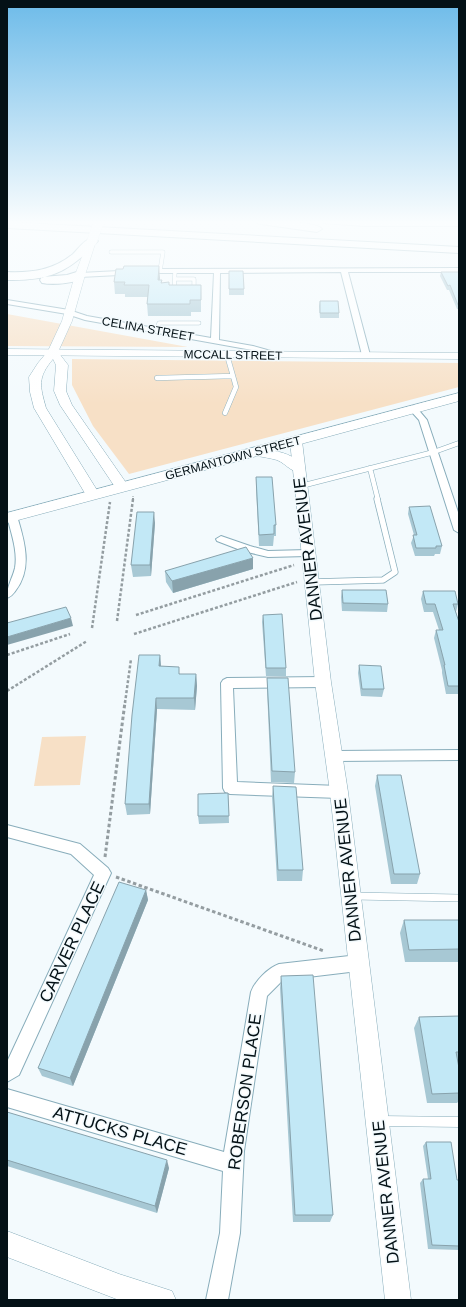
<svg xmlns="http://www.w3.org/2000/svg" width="466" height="1307" viewBox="0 0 466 1307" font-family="Helvetica,sans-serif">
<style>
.green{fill:#f7e0c6}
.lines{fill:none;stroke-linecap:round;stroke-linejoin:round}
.service-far4-casing{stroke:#88adbb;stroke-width:4.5}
.service-far3-casing{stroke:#88adbb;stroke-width:5.5}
.service-far2-casing{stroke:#88adbb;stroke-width:7}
.service-far1-casing{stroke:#88adbb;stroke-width:8}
.service-casing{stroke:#88adbb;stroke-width:11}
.minor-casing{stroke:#88adbb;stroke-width:2}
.tertiary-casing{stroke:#88adbb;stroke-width:1}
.secondary-casing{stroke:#88adbb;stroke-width:1}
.primary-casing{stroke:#88adbb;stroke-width:1}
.motorway-casing{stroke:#88adbb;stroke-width:2}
.path-far2{stroke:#949da1;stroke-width:2;stroke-dasharray:2 1.5;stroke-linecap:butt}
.path-far1{stroke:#949da1;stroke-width:2.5;stroke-dasharray:3 2;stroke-linecap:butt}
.path{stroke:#949da1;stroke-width:3;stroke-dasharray:3.5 2.5;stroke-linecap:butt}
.service-far4{stroke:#fff;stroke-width:3.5}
.service-far3{stroke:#fff;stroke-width:4.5}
.service-far2{stroke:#fff;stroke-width:5.5}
.service-far1{stroke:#fff;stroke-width:7}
.service{stroke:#fff;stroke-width:10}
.minor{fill:#fff;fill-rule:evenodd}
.tertiary{fill:#fff;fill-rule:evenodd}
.secondary{fill:#fff;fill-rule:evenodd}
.primary{fill:#fff;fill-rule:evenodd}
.motorway{fill:#fff;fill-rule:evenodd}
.secondary-bridge-casing{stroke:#88adbb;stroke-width:10;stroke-linecap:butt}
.secondary-bridge{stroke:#fff;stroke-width:10}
.wall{fill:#a7c8d4}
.shaded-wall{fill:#88a2ac}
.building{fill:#c2e8f6;stroke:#88a2ac}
.labels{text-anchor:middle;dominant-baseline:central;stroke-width:3;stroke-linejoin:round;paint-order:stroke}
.far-street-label{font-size:12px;fill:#041116;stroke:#f3fafd}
.near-street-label{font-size:17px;fill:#041116;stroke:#f3fafd}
</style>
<rect width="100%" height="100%" fill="#f3fafd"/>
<!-- green -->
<path class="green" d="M7,314L188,347L7,346Z
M72,359L459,363V387L129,474L93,426L72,385Z
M86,736L80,785L34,786L42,737Z"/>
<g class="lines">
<!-- service-far4 casing -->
<g class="service-far4-casing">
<path id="service-far4" d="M111,252H163L160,271
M175,279H194V292
M174,292L175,271
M157,331L159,323H199"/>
</g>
<!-- service-far3 casing -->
<g class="service-far3-casing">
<path id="service-far3" d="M157,378L233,376L227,355
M225,413L236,387L233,376
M370,468L378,500
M301,486L434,452L459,443"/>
</g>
<!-- service-far2 casing -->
<g class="service-far2-casing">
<path id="service-far2" d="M313,582L383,580L395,572L377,499"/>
</g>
<!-- service-far1 casing -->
<g class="service-far1-casing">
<path id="service-far1" d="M353,896L459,898"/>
</g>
<!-- service casing -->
<g class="service-casing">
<path id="service" d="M382,1121L459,1122"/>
</g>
<!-- minor casing -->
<g class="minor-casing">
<path id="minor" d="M321,221L459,222V226H364L324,223Z
M459,268V272H348L370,355L366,357L362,355L341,272L220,273L219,340L253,346L278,353V357H275L252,350L85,320L67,314L7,304V300L69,310L87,316L211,338L214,273H158L80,277L77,275L80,273L158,269Z
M413,406L416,407L427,420L459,515V533L454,530L419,420L409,409Z
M12,513L17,516C24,540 33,567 16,590C13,594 12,596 7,598C7,585 12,580 15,568C18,551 11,533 7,516Z
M221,536L250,546L268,551L308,550L313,553L308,556L268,557L243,551L217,541L216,539Z
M323,677L327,679L329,682L327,685L323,687L233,688L237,782L339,786L344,788L346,792L344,796L339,798L230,794L225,792L223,788L221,683L223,680L227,678Z
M459,750V760L335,761L330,760L328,756L330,752L335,751Z
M7,825L80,844L108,868L111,873L19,1075L7,1082V1062L94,875L71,854L7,837Z
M358,955L364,957L366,963L364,969L358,971L283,980L267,996L244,1151L240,1233L228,1300H206L220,1233L223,1171L7,1107V1089L224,1152L251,992C255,981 268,968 279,964Z"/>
</g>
<!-- tertiary casing -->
<g class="tertiary-casing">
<path id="tertiary" d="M7,349L459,353V359L7,355Z
M296,438L302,441L331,682L348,792L411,1300H385L330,792L315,682L290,441Z
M7,1231L119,1274L172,1291L176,1300H119L7,1257Z"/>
</g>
<!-- secondary casing -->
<g class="secondary-casing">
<path id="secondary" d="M92,238L96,241L85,275L72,321L58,352L68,365L66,391L72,405L129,487L127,490H117L60,405L54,391L56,365L53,359C37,378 40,386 46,408L100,495L98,498L93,499L88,498L86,495L34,408L30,392L29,377L38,363L48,351L62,321L75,275L88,241Z"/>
</g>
<!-- primary casing -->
<g class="primary-casing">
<path id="primary" d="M459,393V401L275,451C286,453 298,458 305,468L303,471C291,474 287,464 277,460C270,458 263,457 257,456L7,523V513Z"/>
</g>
<!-- motorway casing -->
<g class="motorway-casing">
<path id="motorway" d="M256,221C268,221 316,221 322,229L317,232L261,224L257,223Z
M7,222L459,247V253L7,228Z
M92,238L96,239L98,241L96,243C68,273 48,281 7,280V272C31,273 54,270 73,254C79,248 84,240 92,238Z
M80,271L84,272L86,275C79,284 52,285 42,283L40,280L42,277L67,275Z"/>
</g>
<!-- path-far2 -->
<path class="path-far2" d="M133,500V496"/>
<!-- path-far1 -->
<path class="path-far1" d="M136,615L294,565
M117,621L133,499
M92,628L110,502
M134,634L297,582
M7,655L70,634
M7,691L87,641
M125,703L131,659"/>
<!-- path -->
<path class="path" d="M105,857L125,702
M116,877L324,951"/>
<!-- service-far4 -->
<use href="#service-far4" class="service-far4"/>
<!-- service-far3 -->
<use href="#service-far3" class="service-far3"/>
<!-- service-far2 -->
<use href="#service-far2" class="service-far2"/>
<!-- service-far1 -->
<use href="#service-far1" class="service-far1"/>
<!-- service -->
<use href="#service" class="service"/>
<!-- minor -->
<use href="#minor" class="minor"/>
<!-- tertiary -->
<use href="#tertiary" class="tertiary"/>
<!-- secondary -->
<use href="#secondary" class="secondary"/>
<!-- primary -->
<use href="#primary" class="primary"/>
<!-- motorway -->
<use href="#motorway" class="motorway"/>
<!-- secondary-bridge casing -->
<g class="secondary-bridge-casing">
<path id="secondary-bridge" d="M92,241L99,221"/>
</g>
<!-- secondary-bridge -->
<use href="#secondary-bridge" class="secondary-bridge"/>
</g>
<!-- wall -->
<path class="wall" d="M229,271L244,289V295H229Z
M441,272H459V309H457L449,290H447L440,276Z
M160,278V280L162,283L169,285H201V312H191V316H148L147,304L148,297H125V294H115L114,282Z
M320,301L339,313V318H320L319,306Z
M256,477L276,525V536H274L273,546H259L256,488Z
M409,507L442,546L440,554H435L434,556H415L411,543L414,535L408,514Z
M155,523L151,576L133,577L131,565Z
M253,569L173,593L166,582L165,571Z
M342,590L388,604L387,612L342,611L341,597Z
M423,591L458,604L456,612L459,622V694H446L442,673V670L434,638L436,630H439L433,612H424L421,599Z
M263,615L286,668V676H266L262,622Z
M160,655L161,666L180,674H196L197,686L195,710L157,709L150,814L127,815L125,804Z
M359,665L384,689L382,697L361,696L358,673Z
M267,678L295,772L294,783L271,782L267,689Z
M377,775L420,874L417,884H391L375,786Z
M273,786L303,870L302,881H277L272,797Z
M228,793L229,823L199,824L198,816Z
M146,890L148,900L73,1086L42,1076L38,1068Z
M404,920H459V962H405L400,933Z
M281,976L333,1215L330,1222H293L280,988Z
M459,1016V1063H458L459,1068V1101L457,1103H427L414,1028L419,1017Z
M7,1112L169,1168L157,1213L7,1166Z
M426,1142L457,1180H459V1250L428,1249L420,1183L423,1179H428L423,1146Z"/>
<!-- shaded-wall -->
<path class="shaded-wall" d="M159,266L160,278L158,292V280Z
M154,512L155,523L151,576L150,565Z
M253,558V569L173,593L172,581Z
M71,618L73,626L7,645V637Z
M160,655L161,667L159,666Z
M196,674L197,686L195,710L194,698Z
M156,698L157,709L150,814L149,804Z
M146,890L148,900L73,1086L70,1078Z
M167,1160L169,1168L157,1213L155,1206Z"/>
<!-- building -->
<path class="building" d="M124,266H159L158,280H162L161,283L169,282V285H201V300H190V304H147L149,285H124L125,282H114L116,269H123Z
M229,271H243L244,289H229Z
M441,272H459V305H458L450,285L448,286Z
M320,301H338L339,313H320Z
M256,477H272L276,525H274V534L259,535Z
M430,506L442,546H436V548H416L413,535H417L409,507Z
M137,512H154L150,565H131Z
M246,547L253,558L172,581L165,571Z
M342,590H386L388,604L343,603Z
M423,591H455L458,604H453L459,622V686H448L444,665H445L436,630H443L435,604H426Z
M66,607L71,618L7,637V623Z
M282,614L286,668H266L263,615Z
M139,655H160L159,666L179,667V674H196L194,698H156L149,804H125L132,715Z
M359,665L381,666L384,689H362Z
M267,678H288L295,772L272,771Z
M377,775H401L420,874H394Z
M273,786L296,787L303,870H278Z
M228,793L229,816H198V794Z
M119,882L146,890L70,1078L38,1068Z
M404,920H459V949L409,950Z
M313,975L333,1215H295L281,976Z
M459,1016V1052H456L459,1068V1093L432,1094L419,1017Z
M7,1112L167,1160L155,1206L7,1160Z
M426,1142H451L457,1180H459V1246L432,1245L423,1179H431Z"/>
<!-- sky -->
<linearGradient id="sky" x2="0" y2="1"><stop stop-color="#6dbbe9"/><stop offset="0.55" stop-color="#fafdfe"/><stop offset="1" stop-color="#fafdfe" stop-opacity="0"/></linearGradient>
<rect width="466" height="404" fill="url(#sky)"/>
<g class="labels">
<!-- far-street labels -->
<g class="far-street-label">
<text transform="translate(148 329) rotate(10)">CELINA STREET</text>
<text transform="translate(233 355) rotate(1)">MCCALL STREET</text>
<text transform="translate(233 458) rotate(-15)">GERMANTOWN STREET</text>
</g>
<!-- near-street labels -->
<g class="near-street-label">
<text transform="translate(308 549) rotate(-97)">DANNER AVENUE</text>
<text transform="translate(348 870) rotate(-96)">DANNER AVENUE</text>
<text transform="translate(72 942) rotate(-65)">CARVER PLACE</text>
<text transform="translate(245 1092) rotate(-82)">ROBERSON PLACE</text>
<text transform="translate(120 1131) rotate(16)">ATTUCKS PLACE</text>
<text transform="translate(386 1192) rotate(-96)">DANNER AVENUE</text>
</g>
</g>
<!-- border -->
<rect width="466" height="1307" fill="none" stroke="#041116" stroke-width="16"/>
</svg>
